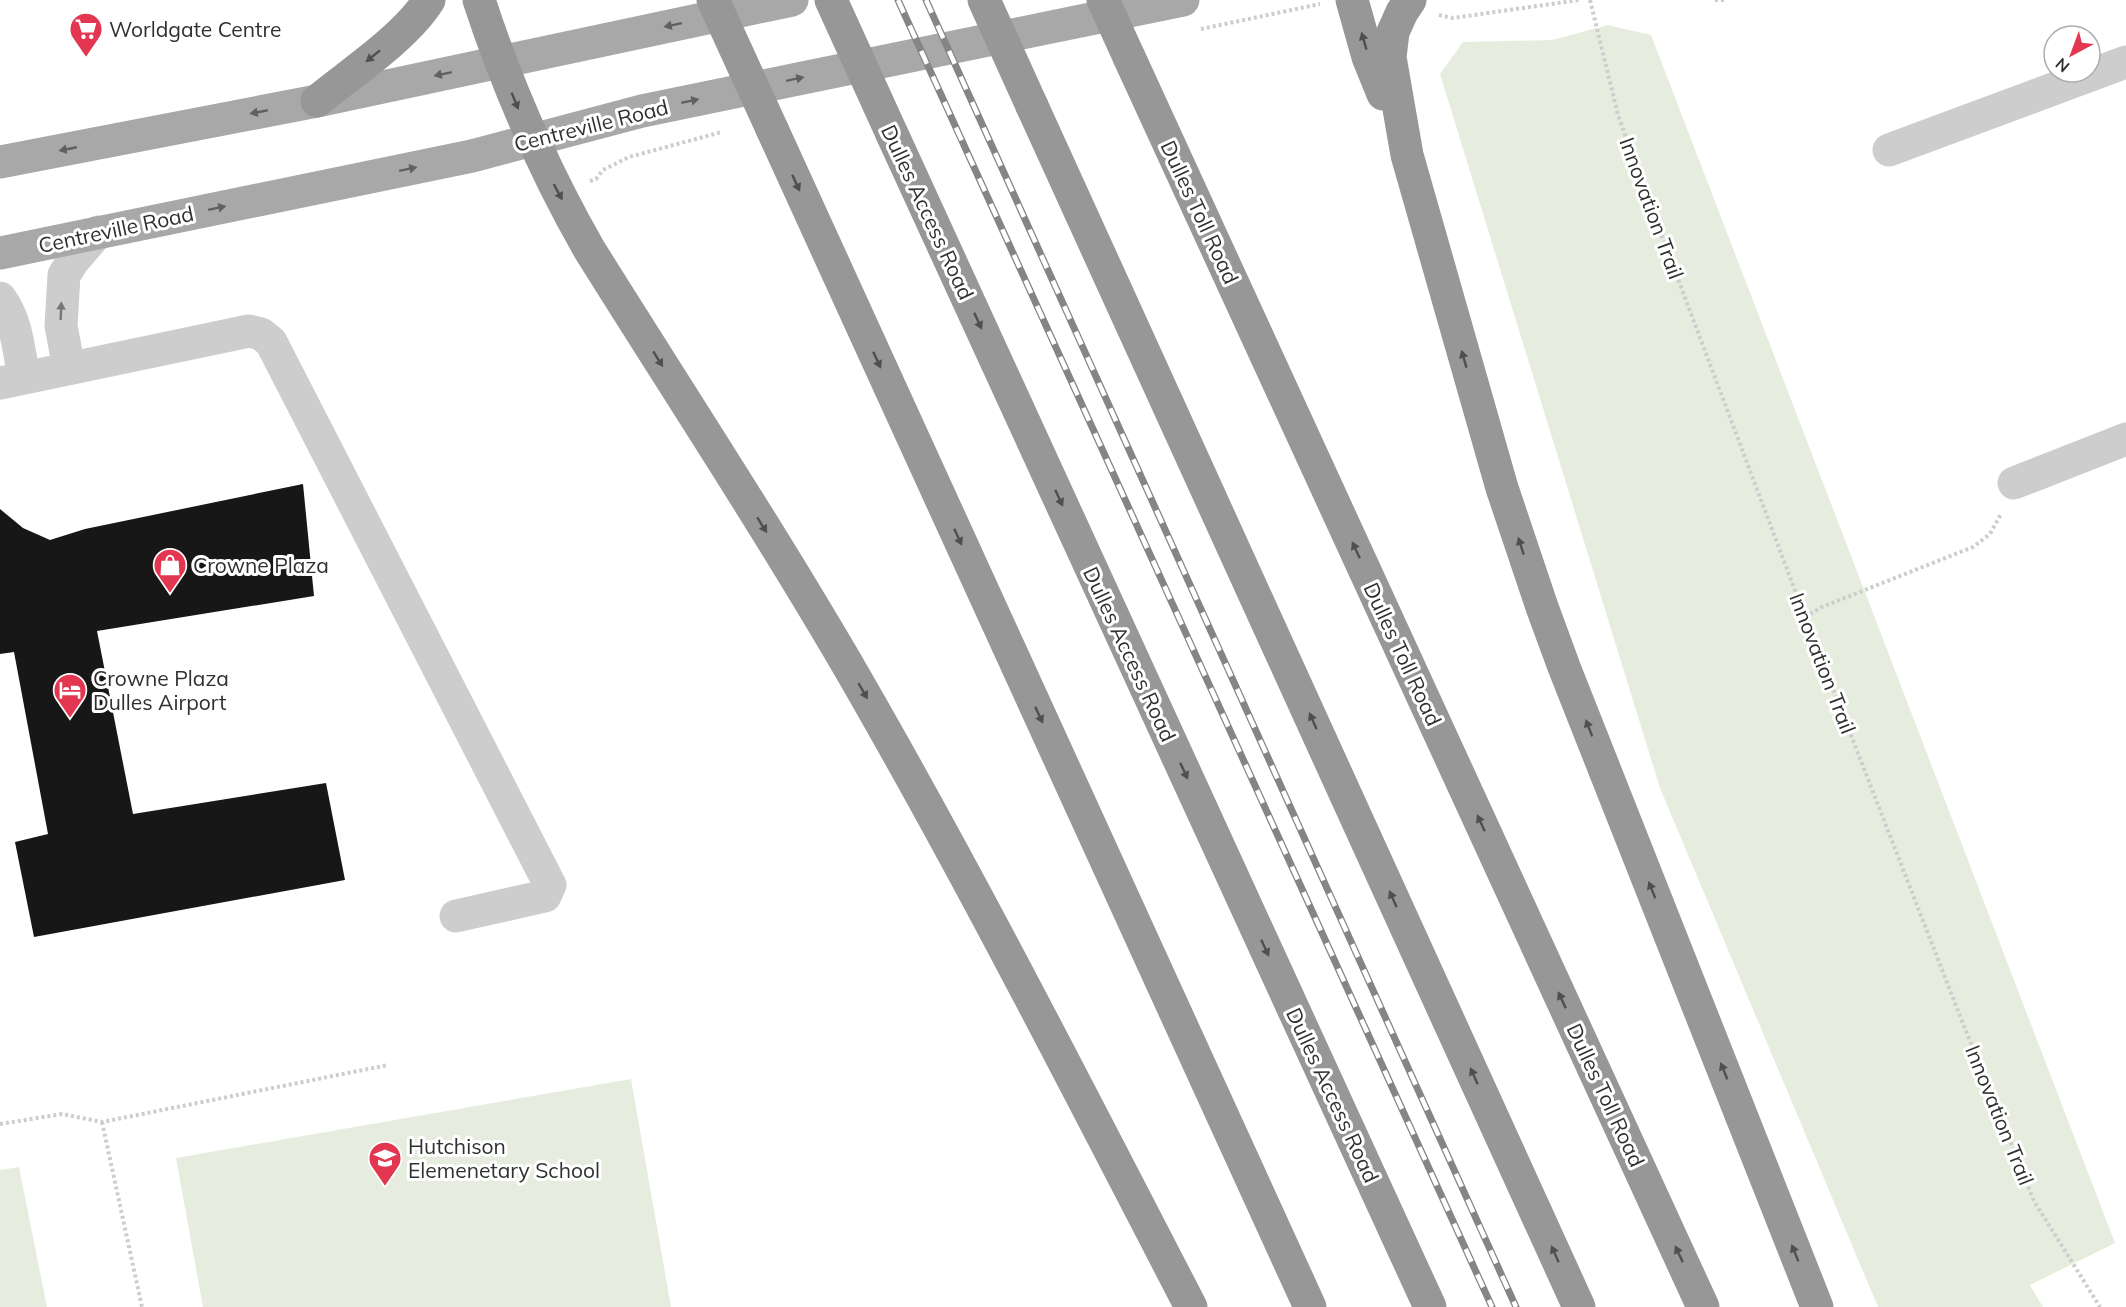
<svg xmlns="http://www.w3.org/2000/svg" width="2126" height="1307" viewBox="0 0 2126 1307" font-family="Mulish,sans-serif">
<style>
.green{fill:#e7edde}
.building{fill:#171717}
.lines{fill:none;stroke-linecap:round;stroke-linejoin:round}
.path{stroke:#cdcdcd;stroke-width:4;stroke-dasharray:3 3;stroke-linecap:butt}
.minor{stroke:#cdcdcd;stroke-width:33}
.major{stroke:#a8a8a8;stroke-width:33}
.highway{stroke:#979797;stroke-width:33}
.rail-casing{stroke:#858585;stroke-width:7}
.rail{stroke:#fff;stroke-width:4.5;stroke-dasharray:14;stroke-linecap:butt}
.highway-bridge{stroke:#979797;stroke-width:33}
.oneway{fill:#606060}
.oneway2{fill:#4f4f4f}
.oneway3{fill:#777}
.labels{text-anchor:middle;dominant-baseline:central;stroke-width:6;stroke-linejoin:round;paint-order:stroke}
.poi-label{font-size:21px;fill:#303030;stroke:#fff;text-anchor:start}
.street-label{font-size:21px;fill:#303030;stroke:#fff}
</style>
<rect width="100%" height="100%" fill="#fff"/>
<!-- green -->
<path class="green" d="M1608,25L1651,35L2115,1243L2030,1285L2043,1307H1878L1660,788L1440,74L1463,42L1552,40Z
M631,1079L671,1307H203L176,1158Z
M19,1167L47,1307H0V1170Z"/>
<!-- building -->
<path class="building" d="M303,484L314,596L97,631L133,814L326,783L345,880L34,937L15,842L48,834L14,652L0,654V509L23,528L50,540L85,529Z"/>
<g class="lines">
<!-- path -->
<path class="path" d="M1590,0L1618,115L1649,202L1805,617L1960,1016L2034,1201L2100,1307
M1715,0H1724
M1439,15L1453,18L1579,0
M1201,29L1320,4
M590,181L596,179L603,170L629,157L722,132
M1805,617L1822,607L1973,547L1990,534L2001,514
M102,1122L142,1307
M0,1124L62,1114L102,1122L388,1065"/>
<!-- minor -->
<path class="minor" d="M1889,150L2126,62
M0,298C17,320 19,352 24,378
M69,368L61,326L64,275L73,261L98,232
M0,383L249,331L261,334L271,342L550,885L545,896L456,916
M2014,483L2126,439"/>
<!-- major -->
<path class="major" d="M0,162L317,101L792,0
M0,253L472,156L642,111L1183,0"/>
<!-- highway -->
<path class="highway" d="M479,0C508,89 543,168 589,249C679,393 772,534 857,681C975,886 1082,1097 1191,1307
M1352,0L1368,57L1383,94
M1410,0L1402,12L1393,32L1390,57L1407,155L1502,488L1542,607L1564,667L1817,1307
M1129,57L1703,1307
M317,101C351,73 406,37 429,0
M1032,106L1579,1307
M772,129L1310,1307
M892,134L1430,1307"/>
<!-- rail casing -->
<g class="rail-casing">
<path id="rail" d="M898,0L1492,1307
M926,0L1516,1307"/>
</g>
<!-- rail -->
<use href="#rail" class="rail"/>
<!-- highway-bridge -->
<path class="highway-bridge" d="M713,0L772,129
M831,0L892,134
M984,0L1032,106
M1103,0L1129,57"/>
</g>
<!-- one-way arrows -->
<defs><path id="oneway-solid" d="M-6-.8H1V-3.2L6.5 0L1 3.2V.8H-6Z" transform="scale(1.5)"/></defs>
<g class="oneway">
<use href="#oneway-solid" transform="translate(673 25) rotate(168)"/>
<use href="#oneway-solid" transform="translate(443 74) rotate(168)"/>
<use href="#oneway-solid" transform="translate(795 79) rotate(-12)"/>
<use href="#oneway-solid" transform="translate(690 101) rotate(-12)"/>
<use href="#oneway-solid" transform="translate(259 112) rotate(169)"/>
<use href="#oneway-solid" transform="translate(68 149) rotate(169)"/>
<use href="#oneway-solid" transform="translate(408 169) rotate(-12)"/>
<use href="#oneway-solid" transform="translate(217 208) rotate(-12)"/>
</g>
<g class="oneway2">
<use href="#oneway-solid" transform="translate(1364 41) rotate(-106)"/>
<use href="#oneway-solid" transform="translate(373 56) rotate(141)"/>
<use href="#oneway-solid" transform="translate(515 101) rotate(68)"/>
<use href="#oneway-solid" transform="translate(796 183) rotate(65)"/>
<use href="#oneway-solid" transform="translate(558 192) rotate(62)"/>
<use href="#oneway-solid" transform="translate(978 321) rotate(65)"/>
<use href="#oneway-solid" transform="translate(658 359) rotate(58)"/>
<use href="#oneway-solid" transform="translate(1464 359) rotate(-106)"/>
<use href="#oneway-solid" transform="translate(877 360) rotate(65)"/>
<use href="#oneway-solid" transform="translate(1059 498) rotate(65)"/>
<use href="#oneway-solid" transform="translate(762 525) rotate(58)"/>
<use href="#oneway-solid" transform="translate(958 537) rotate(65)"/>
<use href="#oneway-solid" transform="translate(1521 546) rotate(-108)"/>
<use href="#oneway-solid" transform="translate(1356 550) rotate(-115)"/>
<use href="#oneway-solid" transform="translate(863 691) rotate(60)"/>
<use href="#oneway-solid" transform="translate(1039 715) rotate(65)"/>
<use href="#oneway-solid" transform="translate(1313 721) rotate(-114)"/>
<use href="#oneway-solid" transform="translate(1589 728) rotate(-111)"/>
<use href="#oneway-solid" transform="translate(1184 771) rotate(65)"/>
<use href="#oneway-solid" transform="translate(1481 823) rotate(-115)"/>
<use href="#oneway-solid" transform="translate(1652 890) rotate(-112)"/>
<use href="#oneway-solid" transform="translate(1393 899) rotate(-114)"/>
<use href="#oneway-solid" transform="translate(1265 948) rotate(65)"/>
<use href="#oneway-solid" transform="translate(1562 1000) rotate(-115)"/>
<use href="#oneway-solid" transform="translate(1724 1071) rotate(-112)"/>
<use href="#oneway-solid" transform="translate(1474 1076) rotate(-114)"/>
<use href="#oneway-solid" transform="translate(1795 1253) rotate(-112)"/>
<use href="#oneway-solid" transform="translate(1555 1254) rotate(-114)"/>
<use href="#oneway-solid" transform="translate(1679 1254) rotate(-115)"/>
</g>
<use class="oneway3" href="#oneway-solid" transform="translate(61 311) rotate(-88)"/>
<!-- icons -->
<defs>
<g id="supermarket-pin" transform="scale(1.725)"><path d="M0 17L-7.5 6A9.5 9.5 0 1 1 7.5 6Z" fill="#e23651" stroke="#fff"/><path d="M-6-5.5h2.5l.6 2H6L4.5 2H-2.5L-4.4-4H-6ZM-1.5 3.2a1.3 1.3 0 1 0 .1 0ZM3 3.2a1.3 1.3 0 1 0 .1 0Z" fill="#fff"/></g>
<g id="shop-pin" transform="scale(1.725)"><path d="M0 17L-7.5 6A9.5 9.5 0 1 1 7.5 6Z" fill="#e23651" stroke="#fff"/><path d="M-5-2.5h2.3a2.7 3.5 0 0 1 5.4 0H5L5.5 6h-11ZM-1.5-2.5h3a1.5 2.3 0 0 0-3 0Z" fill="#fff"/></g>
<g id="hotel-pin" transform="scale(1.725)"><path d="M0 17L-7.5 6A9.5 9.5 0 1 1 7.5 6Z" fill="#e23651" stroke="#fff"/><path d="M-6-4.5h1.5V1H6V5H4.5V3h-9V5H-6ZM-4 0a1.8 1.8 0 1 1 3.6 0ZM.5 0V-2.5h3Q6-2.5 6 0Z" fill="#fff"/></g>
<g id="school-pin" transform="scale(1.725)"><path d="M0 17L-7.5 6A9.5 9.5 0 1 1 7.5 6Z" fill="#e23651" stroke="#fff"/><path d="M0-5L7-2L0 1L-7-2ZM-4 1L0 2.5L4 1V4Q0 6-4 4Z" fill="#fff"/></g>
</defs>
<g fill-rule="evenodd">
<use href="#supermarket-pin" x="86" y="29"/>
<use href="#shop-pin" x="170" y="565"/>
<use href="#hotel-pin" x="70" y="690"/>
<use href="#school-pin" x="385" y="1158"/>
</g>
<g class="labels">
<!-- poi labels -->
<g class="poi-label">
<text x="109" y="29">Worldgate Centre</text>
<text x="193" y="565">Crowne Plaza</text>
<text x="93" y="678">Crowne Plaza<tspan x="93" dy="24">Dulles Airport</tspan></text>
<text x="408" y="1146">Hutchison<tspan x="408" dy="24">Elemenetary School</tspan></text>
</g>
<!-- street labels -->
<g class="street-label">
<text transform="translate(591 125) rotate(-14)">Centreville Road</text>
<text transform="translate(1652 208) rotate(70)">Innovation Trail</text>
<text transform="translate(928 212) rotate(65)">Dulles Access Road</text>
<text transform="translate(1200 212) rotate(65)">Dulles Toll Road</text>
<text transform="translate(116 229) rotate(-12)">Centreville Road</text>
<text transform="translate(1130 654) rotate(65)">Dulles Access Road</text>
<text transform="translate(1403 654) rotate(65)">Dulles Toll Road</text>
<text transform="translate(1823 663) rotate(69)">Innovation Trail</text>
<text transform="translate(1333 1095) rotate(65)">Dulles Access Road</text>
<text transform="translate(1606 1095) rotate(65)">Dulles Toll Road</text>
<text transform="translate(2000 1115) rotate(68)">Innovation Trail</text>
</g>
</g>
<!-- north arrow -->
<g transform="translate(2072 54) rotate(221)"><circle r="28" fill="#ffffff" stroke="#acacac" stroke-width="1.5"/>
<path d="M0-4.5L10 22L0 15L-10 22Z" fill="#e23651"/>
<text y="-9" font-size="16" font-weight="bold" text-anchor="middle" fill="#303030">N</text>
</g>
</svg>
